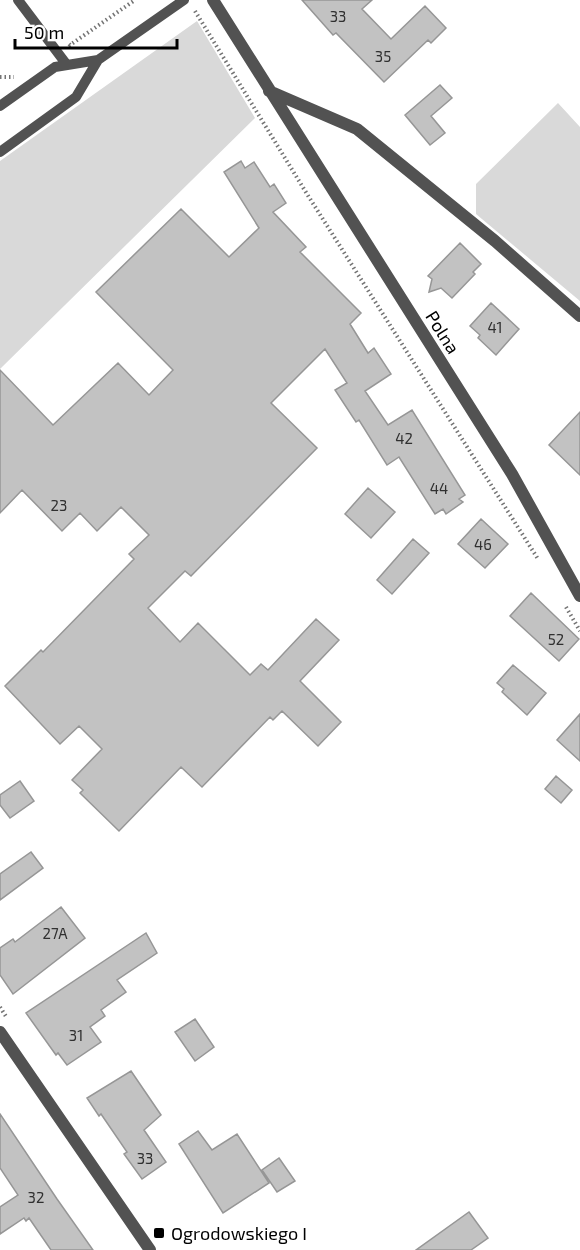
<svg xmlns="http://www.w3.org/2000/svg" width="580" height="1250" viewBox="0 0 580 1250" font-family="'Exo 2',sans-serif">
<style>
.green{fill:#d9d9d9}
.building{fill:#c2c2c2;stroke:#969696;stroke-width:1.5}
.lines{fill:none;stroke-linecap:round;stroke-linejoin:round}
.path{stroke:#747474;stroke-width:4;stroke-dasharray:1.5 3;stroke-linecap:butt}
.service{stroke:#525252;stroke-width:10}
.minor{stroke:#525252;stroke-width:12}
.tertiary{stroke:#525252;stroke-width:12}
.poi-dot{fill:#000;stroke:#fff;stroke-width:2}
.labels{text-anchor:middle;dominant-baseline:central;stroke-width:6;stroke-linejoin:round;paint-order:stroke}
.number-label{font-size:15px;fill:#303030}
.street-label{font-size:18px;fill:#000;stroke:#fff}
.poi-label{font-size:18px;fill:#000;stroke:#fff;text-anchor:start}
</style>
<rect width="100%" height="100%" fill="#fff"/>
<!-- green -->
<path class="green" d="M197,21L255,118L0,369V161Z
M558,103L580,127V301L476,214V184Z"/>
<!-- building -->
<path class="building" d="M302,0H372L362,9L391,39L425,6L446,28L431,43L428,40L384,82L336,33L333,35Z
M440,85L452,98L431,116L445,133L430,145L405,115Z
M241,161L245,168L254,162L270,187L274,184L286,203L273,212L306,247L300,252L361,313L350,324L368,353L374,348L391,374L365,391L388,425L412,410L465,495L459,499L463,502L446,514L443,509L435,514L399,457L387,465L359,420L356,422L335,390L347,383L325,349L271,403L317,448L191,576L185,571L148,608L180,642L198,623L250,675L261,664L268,670L316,619L339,640L300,681L341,722L318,746L282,711L273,720L270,717L202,787L181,767L119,831L80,793L83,790L72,780L102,749L79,726L60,744L5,686L41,650L43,652L134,559L129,554L149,535L121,507L97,531L80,513L62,531L22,490L0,513V370L53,425L118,363L149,395L173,370L96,292L181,209L229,257L259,228L224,172Z
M460,243L481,264L473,272L475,274L452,298L441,288L429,292L432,279L428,276Z
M491,303L519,329L496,355L478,338L480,335L470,326Z
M580,412V475L549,445Z
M368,488L395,512L371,538L345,514Z
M481,519L508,544L485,568L458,544Z
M413,539L429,553L392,594L377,580Z
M531,593L579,639L559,661L510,616Z
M513,665L546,693L527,715L502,692L504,689L497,683Z
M580,714V761L557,740Z
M556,776L572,790L561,803L545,789Z
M20,781L34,801L10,818L0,805V795Z
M31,852L43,868L0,900V874Z
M61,907L85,938L13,994L0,975V948L13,939L15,942Z
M146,933L157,953L117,980L126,992L101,1010L105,1016L90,1027L101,1042L67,1065L58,1053L56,1055L26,1013Z
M195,1019L214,1047L195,1061L175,1032Z
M131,1071L161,1115L144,1130L166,1162L142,1179L124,1154L127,1152L101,1114L99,1116L87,1098Z
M0,1114L57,1199L93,1250H51L29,1218L26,1221L24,1218L0,1234V1207L18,1195L0,1168Z
M198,1131L212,1150L237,1134L269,1183L223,1213L179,1144Z
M279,1158L295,1181L277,1192L262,1170Z
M469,1212L488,1238L471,1250H416Z"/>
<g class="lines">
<!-- path -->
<path class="path" d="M195,11L307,194L538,559
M69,44L70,45L135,0
M0,77H14
M566,607L580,631
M0,1007L7,1018"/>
<!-- service -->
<path class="service" d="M18,0L67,65
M0,106L55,67L98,60
M0,152L76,97L98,60L184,0"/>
<!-- minor -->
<path class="minor" d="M213,0L512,474L580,596
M269,91L357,129L495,241L580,316"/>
<!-- tertiary -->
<path class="tertiary" d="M0,1032L150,1250"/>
</g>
<!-- markers -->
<rect class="poi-dot" x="153" y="1227" width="12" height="12" rx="3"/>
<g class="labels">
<!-- number labels -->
<g class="number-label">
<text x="338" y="16">33</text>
<text x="383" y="56">35</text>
<text x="495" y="327">41</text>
<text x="404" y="438">42</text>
<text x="439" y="488">44</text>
<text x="59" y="505">23</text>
<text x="483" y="544">46</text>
<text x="556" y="639">52</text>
<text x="55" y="933">27A</text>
<text x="76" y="1035">31</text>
<text x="145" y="1158">33</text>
<text x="36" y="1197">32</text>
</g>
<!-- street labels -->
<g class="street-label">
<text transform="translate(443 332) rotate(58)">Polna</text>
</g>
<!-- poi labels -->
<g class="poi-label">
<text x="171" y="1233">Ogrodowskiego I</text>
</g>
</g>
<!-- scale -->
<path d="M15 39v9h162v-9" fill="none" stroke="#000000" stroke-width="3"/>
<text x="24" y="39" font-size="18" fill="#000000" stroke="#ffffff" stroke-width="4.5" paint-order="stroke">50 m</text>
</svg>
